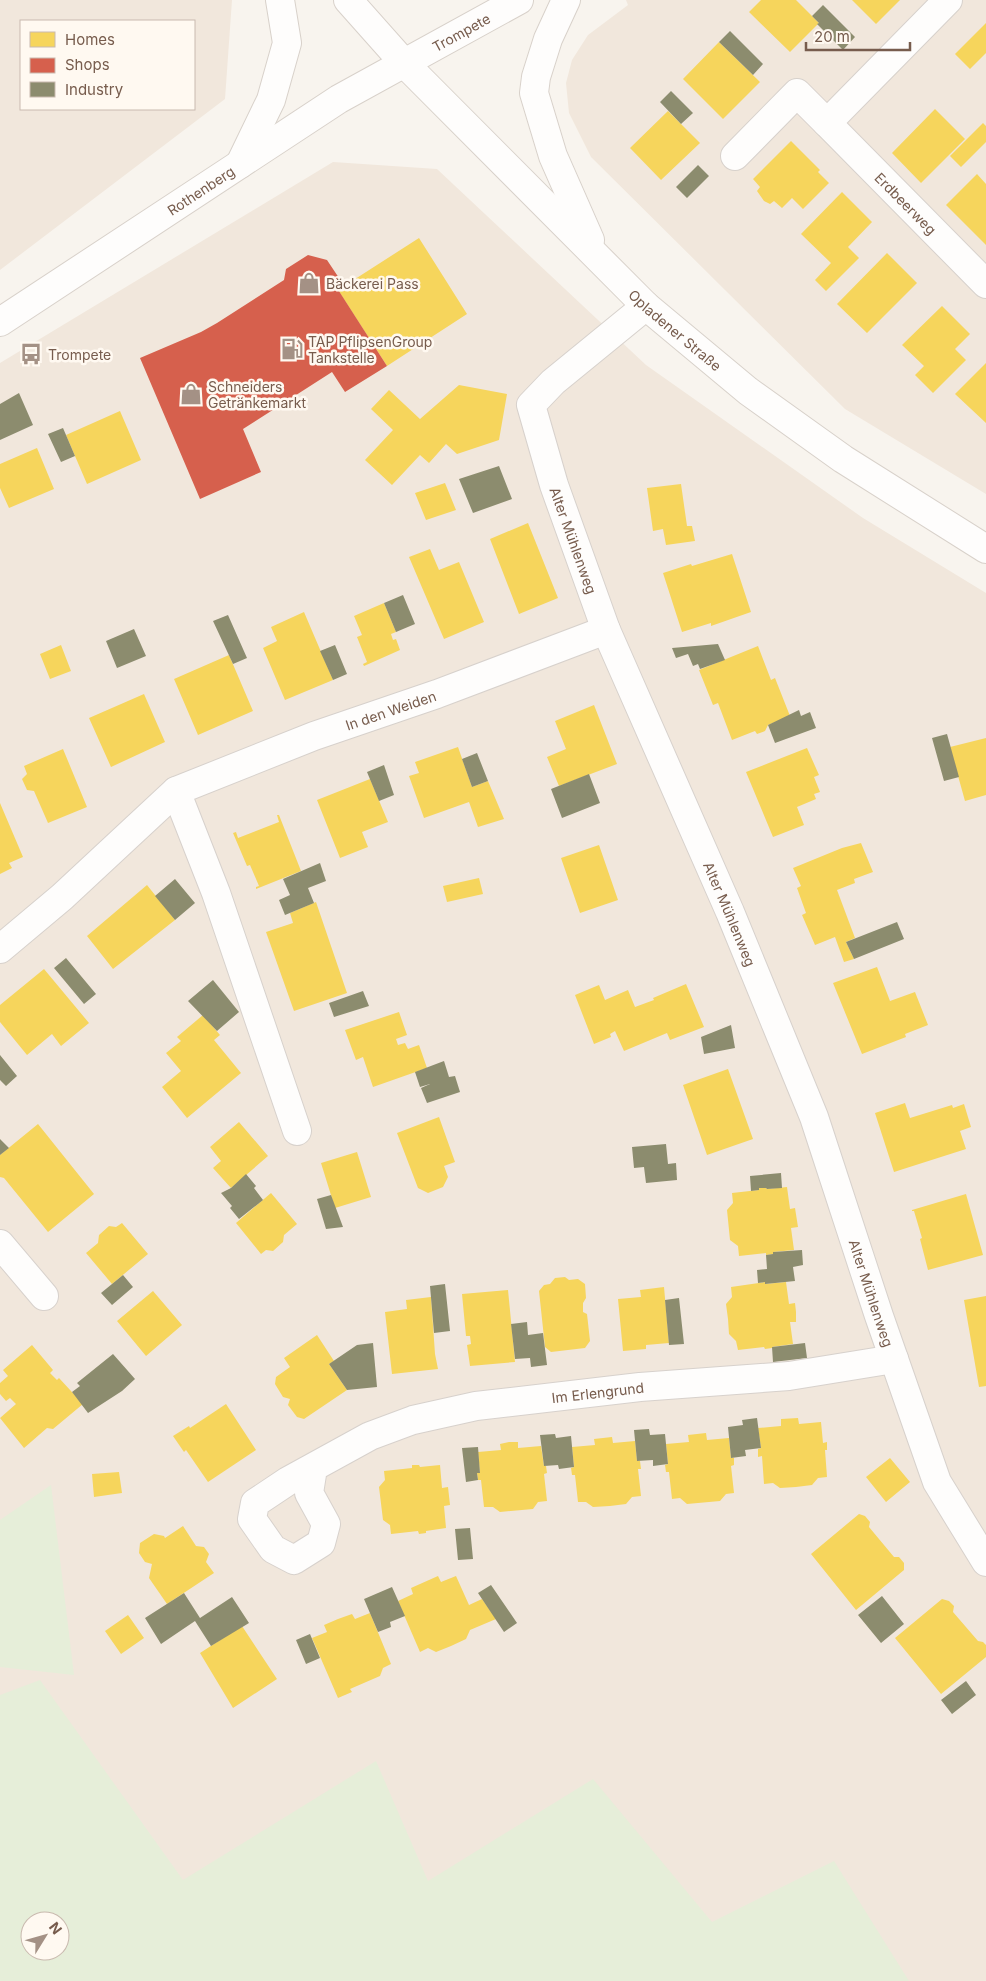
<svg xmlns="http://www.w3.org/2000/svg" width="986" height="1981" viewBox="0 0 986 1981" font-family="Inter,sans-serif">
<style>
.residential{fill:#f1e7dc;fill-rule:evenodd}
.green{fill:#e6eed9;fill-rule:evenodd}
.homes{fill:#f6d55c}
.shops{fill:#d6604d}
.industry{fill:#8c8c6e}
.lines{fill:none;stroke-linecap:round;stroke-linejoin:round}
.street-casing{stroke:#d7d1cc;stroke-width:30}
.secondary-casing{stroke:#d8d1ca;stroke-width:30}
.street{stroke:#fefdfc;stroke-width:28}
.secondary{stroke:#fefdfc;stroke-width:28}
.labels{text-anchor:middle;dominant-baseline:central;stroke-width:5;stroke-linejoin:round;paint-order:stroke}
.street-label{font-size:14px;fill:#775c4d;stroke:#fff9f1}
.poi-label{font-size:14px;fill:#775c4d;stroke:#fff9f1;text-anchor:start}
</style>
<rect width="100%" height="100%" fill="#f8f4ee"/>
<!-- residential -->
<path class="residential" d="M0,0H232L225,99L0,270ZM21,21H194V109H21Z
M626,0H986V494L845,409L591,157L569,113L566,83L572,60L588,35L628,5Z
M333,162L437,169L646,365L863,518L986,593V1981H0V363ZM30,1921H60V1951H30Z"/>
<!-- green -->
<path class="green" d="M51,1485L74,1675L0,1667V1520Z
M40,1680L183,1880L376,1761L428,1881L593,1779L712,1922L834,1861L909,1981H0V1695ZM30,1921H60V1951H30Z"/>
<!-- homes -->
<path class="homes" d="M761,0H796L819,23L790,52L749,12Z
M852,0H900L876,24Z
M986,23V53L970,69L955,54Z
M719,42L760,82L723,119L683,79Z
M935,109L965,139L921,183L892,153Z
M668,111L700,143L661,180L630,148Z
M983,123L986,126V142L961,167L950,156Z
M791,141L820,170L818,172L829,183L803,209L792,198L782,208L774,201L770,204L764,201L757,191L760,187L753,179Z
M977,174L986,184V245L946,205Z
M842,192L872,222L848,247L859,258L826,291L815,280L831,263L801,234Z
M419,238L467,314L387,366L338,290Z
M887,253L917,283L867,333L837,304Z
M942,306L970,334L955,349L966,360L933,393L915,375L924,366L902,345Z
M986,363V423L955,394Z
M459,385L507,394L499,440L457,454L446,444L429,463L420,455L392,485L365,460L393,430L371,409L389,390L420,419Z
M120,411L141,460L87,484L66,435Z
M37,448L54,489L9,508L0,488V464Z
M445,483L456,510L426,520L415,493Z
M681,484L687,526H692L695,541L666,545L663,529L653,531L647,488Z
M528,523L558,598L519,614L490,539Z
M430,549L439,570L459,562L484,622L444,639L409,557Z
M732,554L751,612L711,626V623L682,632L663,573L691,564L692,566Z
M384,603L396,632L391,634L393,640L396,639L400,650L364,666L363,664L367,662L357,637L362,635L354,616Z
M304,612L333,680L285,700L263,648L277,641L271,627Z
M61,645L71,671L50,679L40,654Z
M758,646L771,680L775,678L790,716L768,725L765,731L757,734L755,731L732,740L718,703L713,705L699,670Z
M229,655L253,711L198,735L174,679Z
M144,694L165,742L111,767L89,718Z
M594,705L617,764L559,786L547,757L566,749L555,721Z
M986,738V795L965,801L950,747Z
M458,747L472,787L488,781L504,819L478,827L469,802L424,818L409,776L419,773L415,762Z
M807,748L819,775L814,777L820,792L814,794L816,799L797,807L804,825L773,837L746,772Z
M63,749L87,807L48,823L34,791L27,790L22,779L27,774L24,766Z
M370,779L388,822L362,832L368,847L340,858L317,800Z
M0,803L23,857L9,863L12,868L0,874Z
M277,815H279L301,871L256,889V887L259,886L250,865L247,866L233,833L236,832L238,838L279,822Z
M861,843L873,872L854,879L855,883L837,890L855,938L846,942L854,959L844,962L835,937L815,945L802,915L806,913L797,888L801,886L793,868L842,848Z
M599,845L618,900L580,913L561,858Z
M479,878L483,894L447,902L443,886Z
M147,885L175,920L113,969L87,936Z
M316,902L347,993L294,1011L266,932L293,923L290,913Z
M877,967L890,1001L915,992L928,1025L905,1034L906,1037L862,1054L833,983Z
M44,969L89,1023L61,1046L52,1034L27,1055L0,1022V1005Z
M686,984L704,1027L670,1040L667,1033L624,1051L615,1031L610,1034L611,1037L594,1044L575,995L599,985L605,1000L628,990L635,1007L654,1000L653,998Z
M399,1012L407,1035L396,1039L398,1045L405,1043L408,1049L419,1045L427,1068L373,1087L363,1057L356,1060L345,1030Z
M203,1015L220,1035L214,1040L241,1073L187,1118L162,1087L181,1071L166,1053L181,1041L177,1037Z
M728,1069L753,1139L707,1155L683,1085Z
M905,1103L910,1118L952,1105L953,1108L964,1104L971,1127L960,1131L966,1149L894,1172L875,1113Z
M439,1117L455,1162L444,1166L448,1177L443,1187L428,1193L418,1188L397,1133Z
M239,1122L268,1156L231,1188L213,1168L221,1161L210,1147Z
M38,1124L94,1194L48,1232L4,1178L0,1177V1155Z
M357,1152L371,1197L335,1208L321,1163Z
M787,1187L790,1209L795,1208L798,1227L791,1228L794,1250L773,1252V1254L766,1255V1253L739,1256L738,1246L730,1240L727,1210L733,1203L732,1193L759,1190V1188H766L767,1189Z
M271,1193L297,1224L284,1235L283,1242L273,1251L266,1250L261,1254L236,1223Z
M966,1194L983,1255L928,1270L920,1239L922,1238L914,1211H912V1210Z
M122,1223L148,1254L112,1284L86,1253L98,1243L99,1235L109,1226L116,1227Z
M565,1277L569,1280L578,1279L585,1284L586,1298L583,1303V1312L587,1314L590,1341L585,1348L551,1352L545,1347L539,1291L544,1285L550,1284L555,1278Z
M765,1282V1284L786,1282L789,1304L795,1303L796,1312V1322H790L793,1344L772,1347V1348L765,1349L764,1347L738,1350L736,1341L729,1334L728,1319L726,1304L732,1297L731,1287Z
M664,1287L669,1343L646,1345V1349L623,1351L618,1299L641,1297L640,1290Z
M508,1290L515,1362L470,1366L467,1345L471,1344L470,1336H466L462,1294Z
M153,1291L182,1325L146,1356L117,1321Z
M986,1296V1386L979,1387L964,1300Z
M431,1297L435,1354L438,1369L392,1374L385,1312L407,1309L406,1300Z
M317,1335L334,1361L329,1364L347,1390L304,1419L297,1417L288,1405L290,1399L283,1397L275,1384L276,1377L290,1367L284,1358Z
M32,1345L53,1370L50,1373L57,1380L59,1378L83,1404L53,1429L47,1428L24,1448L0,1418L16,1404L10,1398L6,1401L0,1394V1383L8,1376L3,1370Z
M226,1404L256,1450L208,1482L186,1450L184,1452L173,1436L189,1426L190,1428Z
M798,1418L799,1424L821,1422L823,1443L827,1442V1450H825L827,1477L818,1478L812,1485L796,1487L780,1488L773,1483L764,1484L762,1456L758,1457V1449L761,1448L758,1428L781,1426V1419Z
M706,1433L707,1440L729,1438L731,1458H734V1465L731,1466L734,1493L726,1494L720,1501L687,1504L680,1498L672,1499L669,1472H666L665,1465L668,1464L666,1444L689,1442L688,1435Z
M612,1437L613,1443L635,1441L637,1461H640L641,1469H638L641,1496L632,1497L626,1504L610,1506L593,1507L586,1502H578L575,1475H572L571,1468L574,1467L572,1447L595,1445L594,1439Z
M509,1442H518V1448L541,1446L544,1466H546L547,1473L544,1474L547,1501L538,1502L533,1509L500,1512L493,1507H484L481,1480H478L477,1473H480L478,1452L501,1450L500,1444Z
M890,1458L910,1482L886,1502L866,1477Z
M412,1465H419L420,1467L440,1465L442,1488L448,1487L450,1505L444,1506L446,1528L426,1531V1533L419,1534L418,1531L391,1534L390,1525L383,1520L379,1487L385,1480L384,1471L412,1468Z
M119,1472L122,1493L94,1497L92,1474Z
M859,1514L865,1516L870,1522L869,1527L894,1557H899L904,1563V1570L856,1610L811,1554Z
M183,1526L196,1546L204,1547L209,1554L206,1562L214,1573L167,1604L149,1578L152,1564L145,1562L139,1553L140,1543L154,1534L164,1536L165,1538Z
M438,1576L441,1582L456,1576L469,1605L482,1599L496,1619L470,1630L466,1639L451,1646L436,1652L428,1648L420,1652L398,1601L413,1594L411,1588Z
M942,1599L949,1601L954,1606L953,1612L978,1641L983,1642L986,1645V1657L941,1694L895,1638Z
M370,1613L391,1664L383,1668L380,1676L350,1689L352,1692L338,1698L312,1638L327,1632L324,1625L338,1619L352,1614L355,1619Z
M128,1615L144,1638L121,1654L105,1631Z
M242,1626L277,1679L233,1708L200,1653Z"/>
<!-- shops -->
<path class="shops" d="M308,255L327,260L339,278L337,288L387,366L345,392L332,372L243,429L261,472L200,499L140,358L201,332L217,323L284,280L286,269Z"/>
<!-- industry -->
<path class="industry" d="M823,5L855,37L843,50L817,24L819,23L812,16Z
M730,31L763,64L753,75L719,42Z
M671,91L693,113L681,124L660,102Z
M698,165L709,176L687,198L676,187Z
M19,393L33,425L0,440V404Z
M63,428L75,456L61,462L48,434Z
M499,466L512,499L473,513L459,479Z
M403,595L415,624L396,632L384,603Z
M228,615L247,658L233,664L213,621Z
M134,629L146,656L117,668L106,641Z
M718,644L725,660L700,669L698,664L693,666L688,654L676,658L672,648Z
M335,645L347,674L333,680L320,651Z
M799,710L801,716L810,712L816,728L775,743L768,725Z
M947,734L959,777L944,781L932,738Z
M477,753L488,781L472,787L462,759Z
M384,765L394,795L379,801L367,772Z
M589,774L600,803L562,818L551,789Z
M320,863L326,881L308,888L314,903L285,915L279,900L290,895L283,879Z
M175,879L195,903L175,920L155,896Z
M897,922L904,939L854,959L846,942Z
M66,958L96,994L84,1004L54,968Z
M213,980L239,1012L217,1031L188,1001Z
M363,991L369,1006L334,1017L329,1003Z
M731,1025L735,1048L704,1054L701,1037Z
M0,1055L17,1076L6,1086L0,1080Z
M444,1061L449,1077L455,1076L460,1092L427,1103L421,1088L430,1084L420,1087L415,1072Z
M0,1139L9,1148L0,1155Z
M666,1144L668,1164L676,1163L677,1180L646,1183L644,1167L634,1168L632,1147Z
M781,1173L782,1188L767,1189L766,1188H759V1190L751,1191L750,1176Z
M246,1174L256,1186L254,1188L263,1200L239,1219L230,1208L232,1206L221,1193L231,1188Z
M331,1195L343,1227L326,1229L317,1199Z
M802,1250L803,1265L793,1267L795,1281L765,1284V1282L758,1283L757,1270L767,1269L766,1255L773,1254V1252Z
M123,1275L133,1287L112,1305L101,1293Z
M445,1284L450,1331L434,1333L430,1286Z
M679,1298L684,1344L669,1345L665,1300Z
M527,1322L528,1335L543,1333L547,1365L531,1367L530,1358L515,1359L511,1324Z
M373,1343L377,1387L347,1390L329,1364L357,1345Z
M805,1343L807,1358L773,1362L772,1347Z
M113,1354L135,1379L122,1391L88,1413L72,1392L80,1386L77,1383Z
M757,1418L761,1448L745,1450L746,1456L731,1458L728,1427L743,1425L742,1420Z
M649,1429L650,1435L665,1434L668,1464L653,1466V1460L637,1461L634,1430Z
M555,1434L556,1438L571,1436L574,1467L559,1469L558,1465L544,1466L540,1435Z
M478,1447L480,1473H477L478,1480L466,1482L462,1448Z
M470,1528L473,1559L458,1560L455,1529Z
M491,1585L517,1623L504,1632L478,1593Z
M392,1587L405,1616L390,1622L391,1627L378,1632L364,1599Z
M184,1593L200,1618L232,1597L249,1623L211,1646L195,1621L161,1644L145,1618Z
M882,1596L904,1624L881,1643L858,1615Z
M310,1634L320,1658L306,1664L296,1640Z
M966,1681L976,1695L952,1714L941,1700Z"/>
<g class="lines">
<!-- street casing -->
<g class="street-casing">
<g id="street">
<path id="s1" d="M948,0L827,123L986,284"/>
<path d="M735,156L797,93L827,123"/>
<path id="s2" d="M646,306L553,382L531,405L554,485L606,630L730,912L814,1117L879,1316L937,1482L986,1562"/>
<path d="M176,791L216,893L297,1131"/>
<path id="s3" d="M0,949L62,897L176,791L314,736L437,694L606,630"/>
<path d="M0,1244L44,1296"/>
<path id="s4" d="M313,1468L309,1493L326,1524L321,1543L294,1560L273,1549L252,1519L255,1503L288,1481L370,1436L413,1420L476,1406L640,1387L789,1376L894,1359"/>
</g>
</g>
<!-- secondary casing -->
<g class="secondary-casing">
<g id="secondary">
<path id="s5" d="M348,0L404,63L646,306L748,391L843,459L986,549"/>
<path d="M566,0L548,39L536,77L534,93L553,156L590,240"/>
<path d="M240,164L271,100L287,43L280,0"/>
<path id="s6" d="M0,322L339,99L519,0"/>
</g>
</g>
<!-- street -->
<use href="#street" class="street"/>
<!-- secondary -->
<use href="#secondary" class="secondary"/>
</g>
<!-- icons -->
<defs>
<g id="shop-bare" transform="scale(1.725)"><path d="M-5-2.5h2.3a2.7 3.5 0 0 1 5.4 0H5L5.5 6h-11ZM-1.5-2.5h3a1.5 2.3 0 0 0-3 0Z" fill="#a49185" stroke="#fff9f1" stroke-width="2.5" paint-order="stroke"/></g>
<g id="fuel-bare" transform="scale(1.725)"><path d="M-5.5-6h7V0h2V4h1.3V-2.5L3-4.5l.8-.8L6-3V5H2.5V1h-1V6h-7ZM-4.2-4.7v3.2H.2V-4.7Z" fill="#a49185" stroke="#fff9f1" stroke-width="2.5" paint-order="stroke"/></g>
<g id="bus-bare" transform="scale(1.725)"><path d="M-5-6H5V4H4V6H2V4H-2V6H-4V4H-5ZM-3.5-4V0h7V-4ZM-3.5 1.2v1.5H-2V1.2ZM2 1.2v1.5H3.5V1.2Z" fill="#a49185" stroke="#fff9f1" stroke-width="2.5" paint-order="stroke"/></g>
</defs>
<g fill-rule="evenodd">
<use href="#shop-bare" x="309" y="283"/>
<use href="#fuel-bare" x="292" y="349"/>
<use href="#bus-bare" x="31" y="354"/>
<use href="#shop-bare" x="191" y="394"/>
</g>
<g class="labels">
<!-- street labels -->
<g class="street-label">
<text stroke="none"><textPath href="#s6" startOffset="545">Trompete</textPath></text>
<text stroke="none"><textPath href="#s6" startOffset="240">Rothenberg</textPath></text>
<text stroke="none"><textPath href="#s1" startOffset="285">Erdbeerweg</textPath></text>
<text stroke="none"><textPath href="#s5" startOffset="465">Opladener Straße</textPath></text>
<text stroke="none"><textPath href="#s2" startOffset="294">Alter Mühlenweg</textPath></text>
<text stroke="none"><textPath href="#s3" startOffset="466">In den Weiden</textPath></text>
<text stroke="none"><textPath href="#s2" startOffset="699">Alter Mühlenweg</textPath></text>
<text stroke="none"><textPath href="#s2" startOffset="1104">Alter Mühlenweg</textPath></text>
<text stroke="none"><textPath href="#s4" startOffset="555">Im Erlengrund</textPath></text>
</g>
<!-- poi labels -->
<g class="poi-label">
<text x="326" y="283">Bäckerei Pass</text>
<text x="308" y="341">TAP PflipsenGroup<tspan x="308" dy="16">Tankstelle</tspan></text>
<text x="48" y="354">Trompete</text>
<text x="208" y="386">Schneiders<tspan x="208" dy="16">Getränkemarkt</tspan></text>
</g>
</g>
<!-- legend -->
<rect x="20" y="20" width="175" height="90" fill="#fff9f1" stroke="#c9baaf"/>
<rect x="30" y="32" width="25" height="15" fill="#f6d55c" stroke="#c9baaf"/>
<text x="65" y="45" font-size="15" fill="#775c4d">Homes</text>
<rect x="30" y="58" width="25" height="15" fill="#d6604d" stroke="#c9baaf"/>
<text x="65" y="70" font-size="15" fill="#775c4d">Shops</text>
<rect x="30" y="82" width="25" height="15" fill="#8c8c6e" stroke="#c9baaf"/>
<text x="65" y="95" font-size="15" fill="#775c4d">Industry</text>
<!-- north arrow -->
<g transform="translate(45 1936) rotate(53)"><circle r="24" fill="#fff9f1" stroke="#c9baaf"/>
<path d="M0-4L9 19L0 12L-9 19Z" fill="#a49185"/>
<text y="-8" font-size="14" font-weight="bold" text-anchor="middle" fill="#775c4d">N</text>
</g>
<!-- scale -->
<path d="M806 42v8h104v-8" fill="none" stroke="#775c4d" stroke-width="2.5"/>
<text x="814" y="42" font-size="15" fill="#775c4d" stroke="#fff9f1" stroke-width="4" paint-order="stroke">20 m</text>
</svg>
